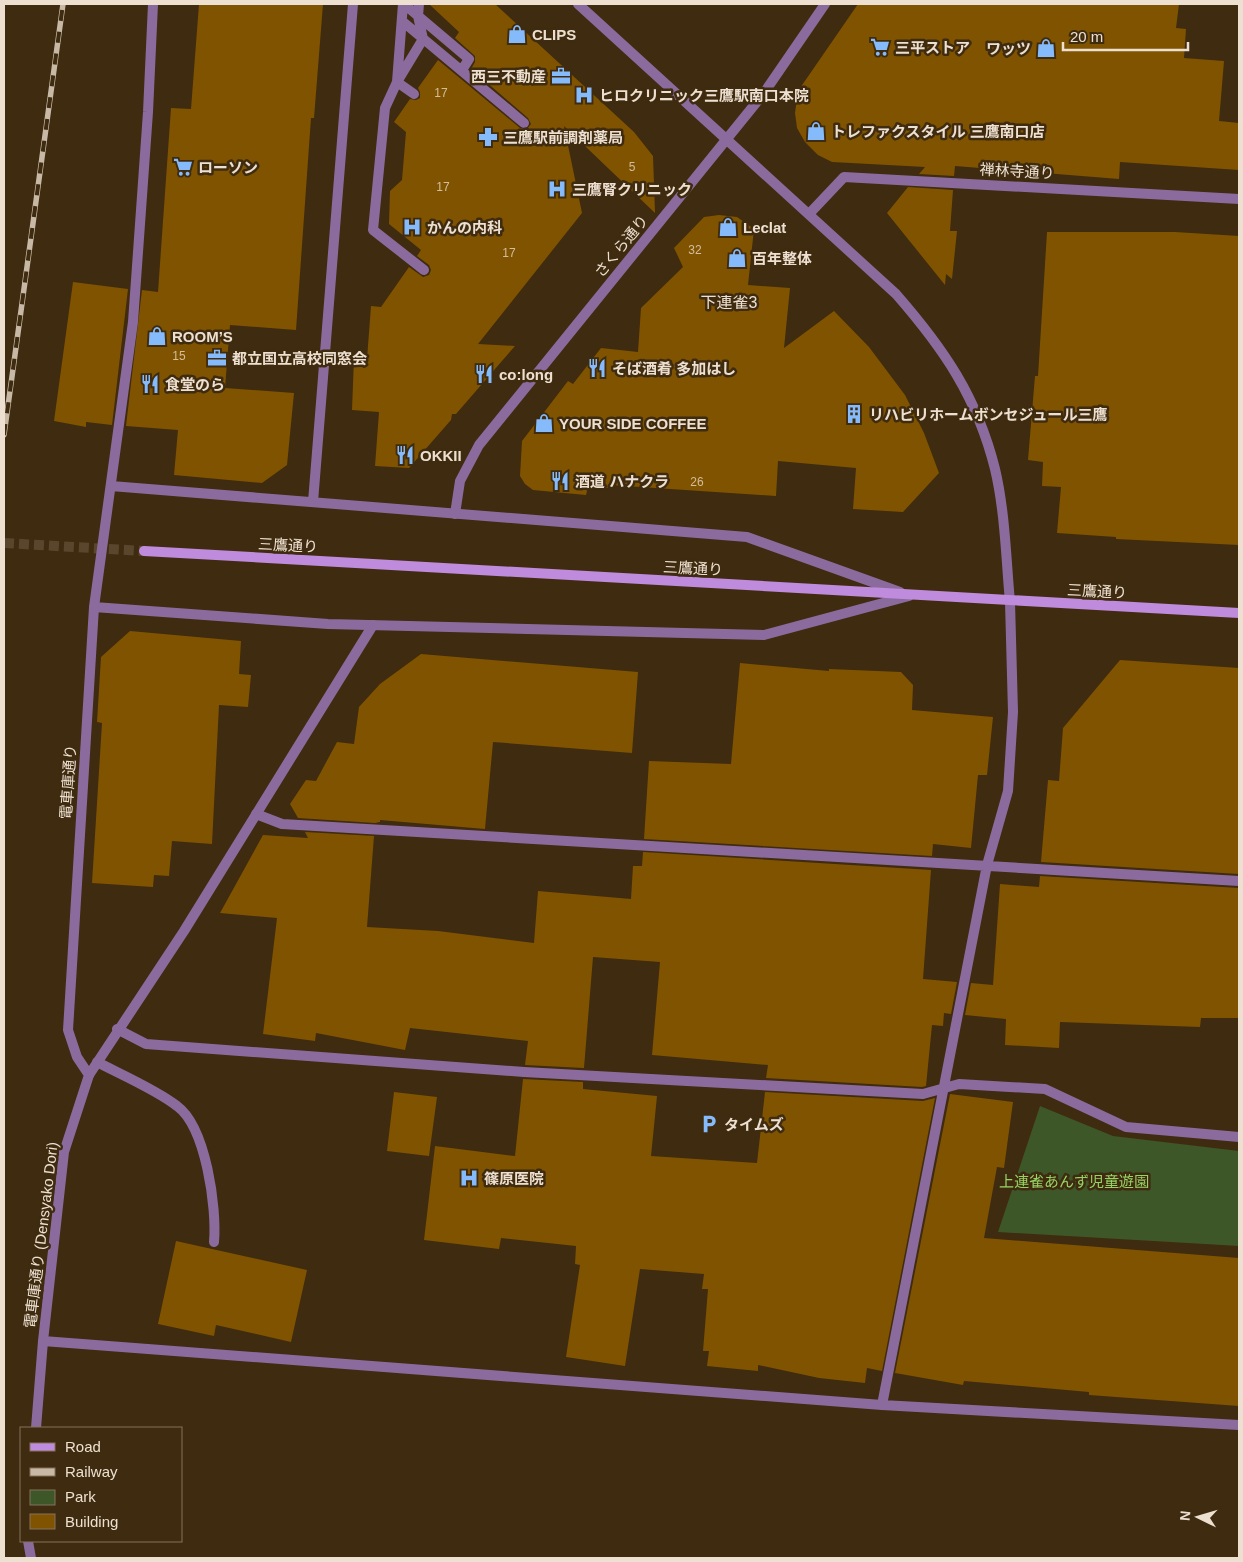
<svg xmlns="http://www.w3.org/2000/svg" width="1243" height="1562" viewBox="0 0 1243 1562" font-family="Helvetica,'Noto Sans JP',sans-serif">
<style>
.green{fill:#3d5729}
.building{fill:#805301}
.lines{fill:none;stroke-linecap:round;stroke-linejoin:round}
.secondary-tunnel{stroke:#59462c;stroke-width:10;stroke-dasharray:10 5;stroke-linecap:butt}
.service{stroke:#8b6b9d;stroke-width:10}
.pedestrian{stroke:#8b6b9d;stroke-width:10}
.minor{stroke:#8b6b9d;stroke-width:10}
.tertiary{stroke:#8b6b9d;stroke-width:10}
.secondary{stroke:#bf8bdc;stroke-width:10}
.rail-casing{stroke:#c8b9a7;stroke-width:5.5}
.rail{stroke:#3f2b0f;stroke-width:4;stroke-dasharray:11;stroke-linecap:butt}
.labels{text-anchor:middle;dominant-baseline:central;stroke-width:5;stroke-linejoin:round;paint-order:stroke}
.number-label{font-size:12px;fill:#d2bd9d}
.poi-label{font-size:15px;font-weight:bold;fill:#ede0d1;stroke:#3f2b0f;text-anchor:start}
.street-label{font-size:15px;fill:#ede0d1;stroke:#3f2b0f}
.park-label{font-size:15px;fill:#95d364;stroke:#3f2b0f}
.neighbourhood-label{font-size:16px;fill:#ede0d1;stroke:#3f2b0f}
</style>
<rect width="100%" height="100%" fill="#3f2b0f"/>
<!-- green -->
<path class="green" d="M1040,1106L1113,1136L1239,1151V1246L998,1232Z"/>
<!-- building -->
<path class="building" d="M199,4H323L314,118H311L296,330L230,325L225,388L294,393L287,465L262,483L174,475L178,430L126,426L142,290L158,292L171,108L191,109Z
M429,4H495L634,132L653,156L655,213L564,126L582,213L478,344L515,346L456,414H452L451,420L409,468L375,466L379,412L352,410L354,358L367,359L371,306L381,307L409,267L423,277L429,275L431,270L429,265L417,256L421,250L389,224L390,191L402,180L406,132L394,122L410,99L416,100L420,98V92L418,88L438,60L520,128L527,129L531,124L528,118L471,69L475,62V56L455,38L459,32Z
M858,4H1179L1176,28L1186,29L1184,58L1224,61L1219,121L1239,123V170L1120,162L1119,179L955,166L954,176L919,174L925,167L832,162L818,155L805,142L797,128L795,113L798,91Z
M908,187L953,190L950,231H957L952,279L946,274L945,285L887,213Z
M719,215L737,217L754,229L748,285L790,288L784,348L834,311L869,347L905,395L924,433L939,473L903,512L853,509L856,468L778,461L776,496L610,485V488L588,487L586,495L533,490L525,484L520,476L522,441L568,381L573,384L601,348L638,352L641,308L683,267L674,248L704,217Z
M1047,232H1175L1239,236V545L1116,539V537L1057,533L1061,487L1042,486L1043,462L1028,460L1035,376H1038Z
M73,282L128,289L112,425L86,422V427L54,421Z
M130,631L241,641L239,674L251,675L248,707L219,705L212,844L172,841L169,876L154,875L153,887L92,883L102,723L97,722L101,657Z
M421,654L638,672L632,753L493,742L485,829L380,820V822L375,823L298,818L290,804L306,780L316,781L337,742L354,744L359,707L380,684Z
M1120,660L1239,668V874L1041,862L1048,780L1059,781L1063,728Z
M740,663L829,671V669L901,672L913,685L912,710L993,717L987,775H978L971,848L933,844L932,856L644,839L649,761L731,764Z
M305,832L374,836L367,927L438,931L534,943L538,891L631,899L633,866H642L643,852L931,870L923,979L957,982L951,1014L944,1013L943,1026L932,1025L926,1086L922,1087L766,1078L768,1065L652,1055L660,962L593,957L584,1068L525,1065L528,1041L410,1028L405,1050L316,1033L315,1041L263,1034L277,918L220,913L263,835L308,838Z
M1040,876L1239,888V1018H1201L1200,1027L1060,1022L1059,1048L1005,1045L1006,1019L965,1015L971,983L993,985L1000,884L1039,887Z
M523,1079L583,1082V1089L657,1096L651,1156L757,1163L765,1092L923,1101L935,1098L882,1371L867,1368L865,1383L819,1378L758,1365V1371L707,1366L709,1351H703L708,1289H702L704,1274L640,1269L625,1366L566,1357L580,1265L575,1264L576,1246L501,1238L499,1249L424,1240L435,1146L515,1156Z
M394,1092L437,1097L429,1156L387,1151Z
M950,1094L1013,1102L1004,1168L997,1167L984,1238L1239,1258V1406L1089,1395V1392L964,1381L963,1385L895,1373Z
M176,1241L307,1270L291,1342L216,1325L214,1336L158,1324Z"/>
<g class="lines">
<!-- secondary-tunnel -->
<path class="secondary-tunnel" d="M4,543L144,551"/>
<!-- service -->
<path class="service" d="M97,1062C120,1074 157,1090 177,1106C206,1127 217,1208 214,1242"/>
<!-- pedestrian -->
<path class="pedestrian" d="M403,4L397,82L414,94
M404,4L469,59L462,70
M419,4L418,16L423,39L397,82L385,108L373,230L424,270
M402,21L524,123"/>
<!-- minor -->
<path class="minor" d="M809,214L844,177L1239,199
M111,486L747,537L900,592
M313,502L353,4
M94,607L328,624L764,635L909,596
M256,814L282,824L1239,881
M117,1029L146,1044L524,1072L923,1094L959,1084L1045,1089L1126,1127L1239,1137
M43,1341L882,1405L1239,1425
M882,1405L987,865L1008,791L1013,712L1010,602
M36,1428L43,1341L64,1152L89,1075L77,1057L68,1030L94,607L133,322L148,112L153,4
M28,1541L31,1558"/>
<!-- tertiary -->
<path class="tertiary" d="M578,4L896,294C944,349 977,397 995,469C1005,511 1006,558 1010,602
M455,514L460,481L479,445L764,93L825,4
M89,1075L184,931L373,625"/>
<!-- secondary -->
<path class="secondary" d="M144,551L1239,613"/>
<!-- rail casing -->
<g class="rail-casing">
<path id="rail" d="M4,435L63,4"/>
</g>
<!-- rail -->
<use href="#rail" class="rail"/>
</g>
<!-- icons -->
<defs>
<g id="shop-bare" transform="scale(1.5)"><path d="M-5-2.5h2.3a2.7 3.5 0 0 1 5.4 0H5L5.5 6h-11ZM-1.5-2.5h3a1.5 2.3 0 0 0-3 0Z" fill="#85bbfb" stroke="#3f2b0f" stroke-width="2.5" paint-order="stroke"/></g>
<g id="supermarket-bare" transform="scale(1.5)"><path d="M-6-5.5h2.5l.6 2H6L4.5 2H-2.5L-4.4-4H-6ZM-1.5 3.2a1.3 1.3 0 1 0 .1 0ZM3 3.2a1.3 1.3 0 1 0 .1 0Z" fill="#85bbfb" stroke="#3f2b0f" stroke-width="2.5" paint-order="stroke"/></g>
<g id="office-bare" transform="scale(1.5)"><path d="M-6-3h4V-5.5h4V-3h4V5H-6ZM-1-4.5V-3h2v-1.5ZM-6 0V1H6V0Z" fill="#85bbfb" stroke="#3f2b0f" stroke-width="2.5" paint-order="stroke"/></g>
<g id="hospital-bare" transform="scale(1.5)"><path d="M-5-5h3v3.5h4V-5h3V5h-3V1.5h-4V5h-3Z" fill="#85bbfb" stroke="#3f2b0f" stroke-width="2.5" paint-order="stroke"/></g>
<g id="pharmacy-bare" transform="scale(1.5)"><path d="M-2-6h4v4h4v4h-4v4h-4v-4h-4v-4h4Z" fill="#85bbfb" stroke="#3f2b0f" stroke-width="2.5" paint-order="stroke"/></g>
<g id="restaurant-bare" transform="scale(1.5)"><path d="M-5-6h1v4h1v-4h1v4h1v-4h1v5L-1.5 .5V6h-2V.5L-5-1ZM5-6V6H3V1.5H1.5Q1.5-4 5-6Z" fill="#85bbfb" stroke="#3f2b0f" stroke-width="2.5" paint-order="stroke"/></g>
<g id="building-bare" transform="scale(1.5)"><path d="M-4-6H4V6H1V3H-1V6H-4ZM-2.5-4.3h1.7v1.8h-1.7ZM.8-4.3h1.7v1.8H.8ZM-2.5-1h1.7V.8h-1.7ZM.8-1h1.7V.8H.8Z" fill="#85bbfb" stroke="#3f2b0f" stroke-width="2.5" paint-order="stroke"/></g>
<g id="parking-bare" transform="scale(1.5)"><path d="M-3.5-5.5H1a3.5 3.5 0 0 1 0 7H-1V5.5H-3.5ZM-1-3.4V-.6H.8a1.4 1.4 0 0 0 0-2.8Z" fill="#85bbfb" stroke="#3f2b0f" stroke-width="2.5" paint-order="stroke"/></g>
</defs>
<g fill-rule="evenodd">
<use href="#shop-bare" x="517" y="34"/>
<use href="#supermarket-bare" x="880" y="47"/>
<use href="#shop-bare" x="1046" y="48"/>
<use href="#office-bare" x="561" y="76"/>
<use href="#hospital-bare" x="584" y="95"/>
<use href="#shop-bare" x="816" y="131"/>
<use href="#pharmacy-bare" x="488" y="137"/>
<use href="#supermarket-bare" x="183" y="167"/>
<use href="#hospital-bare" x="557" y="189"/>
<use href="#hospital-bare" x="412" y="227"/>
<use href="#shop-bare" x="728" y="227"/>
<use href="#shop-bare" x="737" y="258"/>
<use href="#shop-bare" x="157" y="336"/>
<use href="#office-bare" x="217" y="358"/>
<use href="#restaurant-bare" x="597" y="368"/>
<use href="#restaurant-bare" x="484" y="374"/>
<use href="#restaurant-bare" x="150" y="384"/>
<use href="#building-bare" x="854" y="414"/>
<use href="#shop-bare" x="544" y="423"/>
<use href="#restaurant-bare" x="405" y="455"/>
<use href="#restaurant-bare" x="560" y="481"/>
<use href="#parking-bare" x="709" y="1124"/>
<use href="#hospital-bare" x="469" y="1178"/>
</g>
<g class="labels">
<!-- number labels -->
<g class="number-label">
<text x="441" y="93">17</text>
<text x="632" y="167">5</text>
<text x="443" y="187">17</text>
<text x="695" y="250">32</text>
<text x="509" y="253">17</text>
<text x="179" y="356">15</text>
<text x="697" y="482">26</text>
</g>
<!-- poi labels -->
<g class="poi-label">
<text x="532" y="34">CLIPS</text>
<text x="895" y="47">三平ストア</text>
<text x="1031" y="48" text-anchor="end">ワッツ</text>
<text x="546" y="76" text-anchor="end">西三不動産</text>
<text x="599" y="95">ヒロクリニック三鷹駅南口本院</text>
<text x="831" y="131">トレファクスタイル 三鷹南口店</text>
<text x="503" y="137">三鷹駅前調剤薬局</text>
<text x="198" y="167">ローソン</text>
<text x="572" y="189">三鷹腎クリニック</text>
<text x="427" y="227">かんの内科</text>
<text x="743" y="227">Leclat</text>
<text x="752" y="258">百年整体</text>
<text x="172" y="336">ROOM’S</text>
<text x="232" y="358">都立国立高校同窓会</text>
<text x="612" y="368">そば酒肴 多加はし</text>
<text x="499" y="374">co:long</text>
<text x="165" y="384">食堂のら</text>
<text x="869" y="414">リハビリホームボンセジュール三鷹</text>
<text x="559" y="423">YOUR SIDE COFFEE</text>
<text x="420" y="455">OKKII</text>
<text x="575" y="481">酒道 ハナクラ</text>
<text x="724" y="1124">タイムズ</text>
<text x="484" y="1178">篠原医院</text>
</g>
<!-- street labels -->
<g class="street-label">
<text transform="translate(1017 171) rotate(3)">禅林寺通り</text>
<text transform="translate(621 246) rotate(-51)">さくら通り</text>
<text transform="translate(288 545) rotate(3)">三鷹通り</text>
<text transform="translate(693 568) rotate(3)">三鷹通り</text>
<text transform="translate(1097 591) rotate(3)">三鷹通り</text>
<text transform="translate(68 782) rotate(-86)">電車庫通り</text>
<text transform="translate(41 1235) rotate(-83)">電車庫通り (Densyako Dori)</text>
</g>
<!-- park labels -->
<g class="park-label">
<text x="1074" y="1181">上連雀あんず児童遊園</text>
</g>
<!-- neighbourhood labels -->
<g class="neighbourhood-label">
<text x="729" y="302">下連雀3</text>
</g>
</g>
<!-- border -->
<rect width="1243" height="1562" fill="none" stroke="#ede0d1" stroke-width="10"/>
<!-- legend -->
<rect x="20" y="1427" width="162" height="115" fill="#3f2b0f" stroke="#85735d"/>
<rect x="30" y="1443" width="25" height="8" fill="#bf8bdc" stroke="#85735d"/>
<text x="65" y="1452" font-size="15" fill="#ede0d1">Road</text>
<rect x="30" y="1468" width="25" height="8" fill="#c8b9a7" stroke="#85735d"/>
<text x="65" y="1477" font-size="15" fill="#ede0d1">Railway</text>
<rect x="30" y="1490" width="25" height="15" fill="#3d5729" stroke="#85735d"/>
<text x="65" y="1502" font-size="15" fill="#ede0d1">Park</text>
<rect x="30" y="1514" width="25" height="15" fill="#805301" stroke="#85735d"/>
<text x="65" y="1527" font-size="15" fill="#ede0d1">Building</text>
<!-- north arrow -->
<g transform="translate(1198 1517) rotate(275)" stroke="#3f2b0f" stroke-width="4" paint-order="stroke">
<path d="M0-4L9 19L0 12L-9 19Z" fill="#ede0d1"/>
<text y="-8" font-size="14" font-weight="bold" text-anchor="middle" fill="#ede0d1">N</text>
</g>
<!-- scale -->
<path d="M1063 42v8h125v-8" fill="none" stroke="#ede0d1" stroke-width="2.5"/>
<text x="1070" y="42" font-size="15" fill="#ede0d1" stroke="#3f2b0f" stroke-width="4" paint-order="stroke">20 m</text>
</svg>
